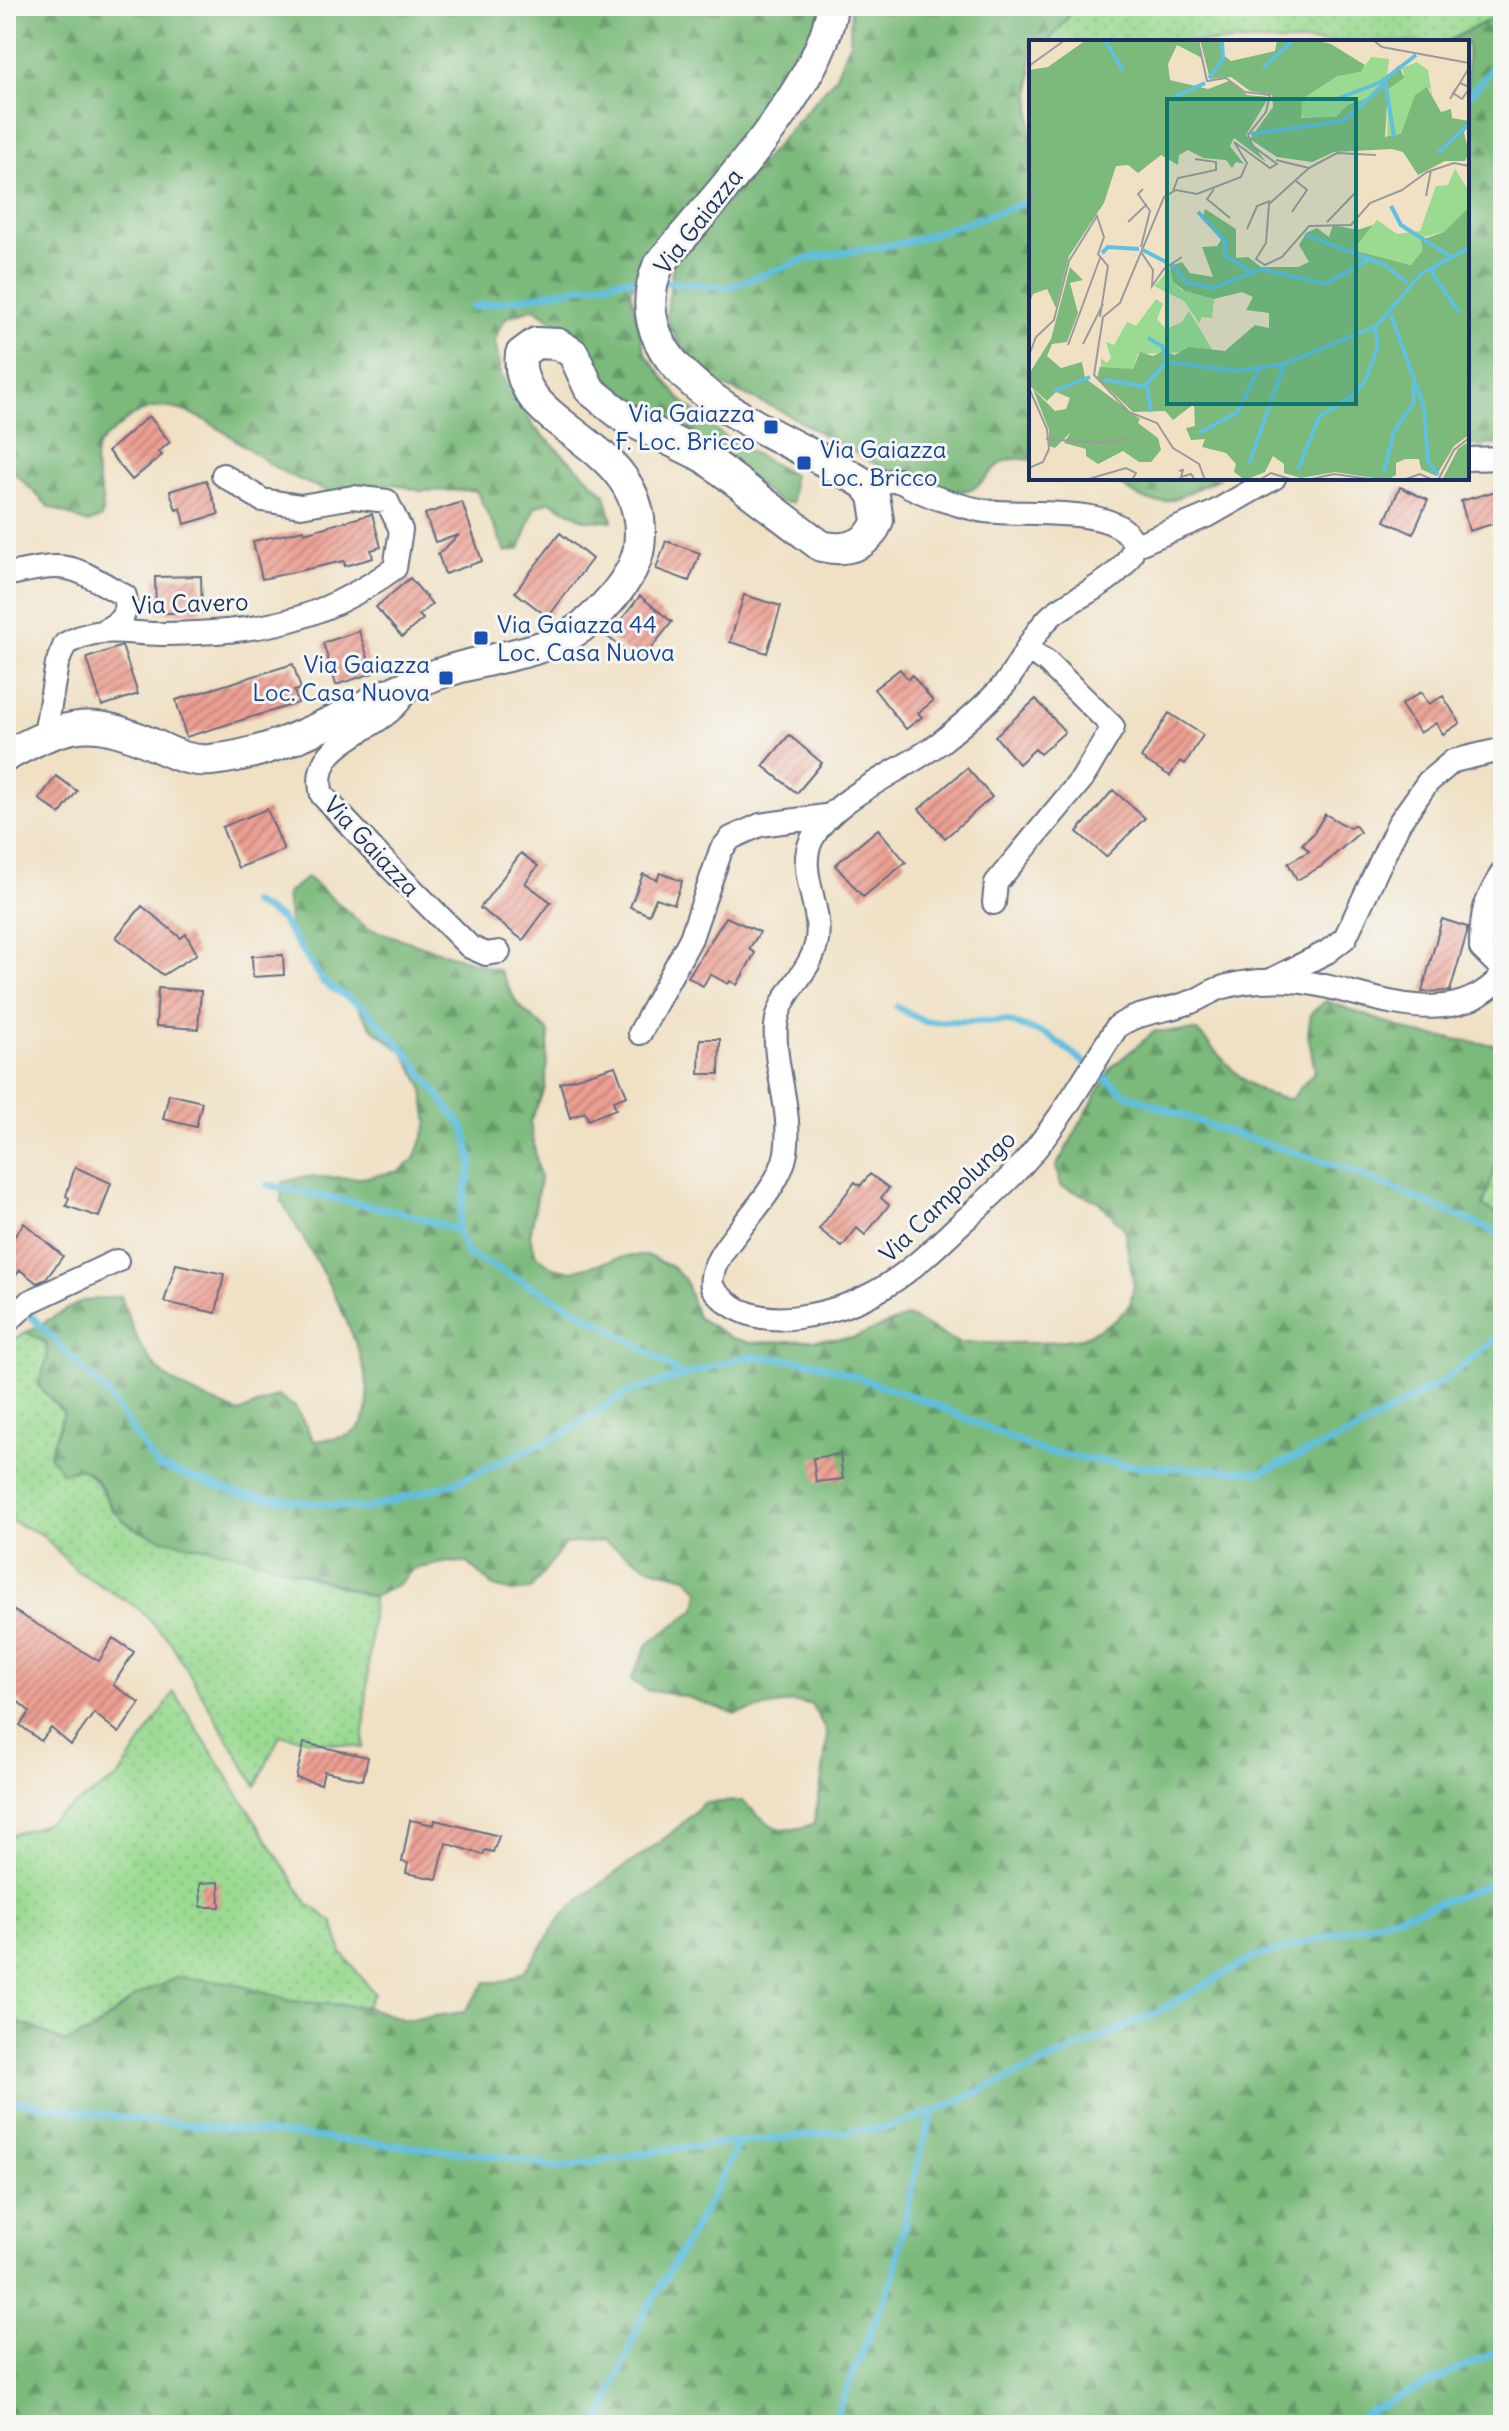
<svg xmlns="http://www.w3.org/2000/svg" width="1509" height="2431" viewBox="0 0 1509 2431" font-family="Delius,sans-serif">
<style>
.grass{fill:url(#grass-dots);stroke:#5a8478;stroke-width:2}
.forest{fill:url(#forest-firs);stroke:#4b746c;stroke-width:2}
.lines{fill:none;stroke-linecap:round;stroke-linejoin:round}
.stream{stroke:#61bfdf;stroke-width:7}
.building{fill:url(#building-hatch)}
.minor-casing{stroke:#666d82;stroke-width:26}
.secondary-casing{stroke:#666d82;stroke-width:34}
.minor{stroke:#fff;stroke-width:22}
.secondary{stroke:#fff;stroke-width:30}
.transit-dot{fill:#1a4fb4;stroke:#f6f6f2;stroke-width:3}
.labels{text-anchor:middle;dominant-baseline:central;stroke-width:6;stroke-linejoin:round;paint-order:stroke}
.street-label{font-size:24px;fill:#1b2f5e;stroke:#f6f6f2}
.transit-label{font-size:24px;fill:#164399;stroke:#f6f6f2;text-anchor:end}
.inset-river{fill:none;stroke:#61bfdf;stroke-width:4}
.inset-road{fill:none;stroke:#9b9a9c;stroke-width:2}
.view{fill:#0f766e;fill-opacity:0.15;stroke:#0f766e;stroke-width:4}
.inset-edge{fill:none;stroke:#1b2f5e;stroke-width:4}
</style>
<defs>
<pattern id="grass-dots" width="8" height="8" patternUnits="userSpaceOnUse" patternTransform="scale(2)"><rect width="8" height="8" fill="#9ada91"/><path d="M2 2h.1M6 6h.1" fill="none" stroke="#84bb7f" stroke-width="1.8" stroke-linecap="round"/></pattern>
<pattern id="forest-firs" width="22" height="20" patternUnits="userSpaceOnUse" patternTransform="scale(2)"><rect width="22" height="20" fill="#7bba7b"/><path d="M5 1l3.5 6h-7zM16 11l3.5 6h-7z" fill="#649868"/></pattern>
<pattern id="building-hatch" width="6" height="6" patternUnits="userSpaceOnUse" patternTransform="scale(2)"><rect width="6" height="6" fill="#ec9f92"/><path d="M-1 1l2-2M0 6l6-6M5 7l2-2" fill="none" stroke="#be827a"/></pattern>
</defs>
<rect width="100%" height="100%" fill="#f6f6f2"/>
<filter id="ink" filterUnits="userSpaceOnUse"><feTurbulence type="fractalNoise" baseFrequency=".0125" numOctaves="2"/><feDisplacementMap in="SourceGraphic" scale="16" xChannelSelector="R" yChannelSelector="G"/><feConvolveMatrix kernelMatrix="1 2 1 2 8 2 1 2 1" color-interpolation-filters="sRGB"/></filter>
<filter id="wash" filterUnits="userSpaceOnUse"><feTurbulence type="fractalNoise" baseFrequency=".006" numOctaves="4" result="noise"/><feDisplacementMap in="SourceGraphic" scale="32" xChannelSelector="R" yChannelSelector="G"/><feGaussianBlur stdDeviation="1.8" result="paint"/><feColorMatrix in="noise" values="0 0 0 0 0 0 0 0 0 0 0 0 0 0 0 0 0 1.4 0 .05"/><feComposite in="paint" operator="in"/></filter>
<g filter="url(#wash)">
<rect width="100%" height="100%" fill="#f0e1c5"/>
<!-- grass -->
<path class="grass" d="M1073,6H1503V13L1446,42H1048L1067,19Z
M1503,1155V1218L1483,1206L1496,1165Z
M27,1332L45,1343L48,1357L38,1385L64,1413L49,1455C85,1469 97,1473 112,1511L179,1541L240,1554L373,1597L363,1748L280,1735L256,1786L170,1641L138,1608L77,1571L41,1534L6,1519V1343Z
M174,1692L307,1903L333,1922L342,1953L374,1993L366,2007L291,2001L229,1982L137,1995L93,2031L64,2043L35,2028L6,2020V1836L40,1826L118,1778Z"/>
<!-- forest -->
<path class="forest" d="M6,6H825L779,106L656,251L630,290L645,353L679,398L727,439L793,475L792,503L779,502L695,437L622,395L568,331L535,308L507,317L499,328L495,342L501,375L534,427L605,494L612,521L585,520L550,501L535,507L520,549L506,552L476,490L420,491L395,484L353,486L335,494C318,487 299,481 283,472C235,445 175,376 122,424C115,430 103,438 99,445C87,466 108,495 101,518L88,523L48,506L6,464Z
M851,6H1073L1067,19L1048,42H1031V460C983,451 996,494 953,491C901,487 830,436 783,412C757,399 723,389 701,371C687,360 676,336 666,321L673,264L835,78L850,42Z
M1503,13V444L1467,446V42H1446Z
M1112,478H1220C1167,500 1161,519 1112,478Z
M307,877L367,928L500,971L518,1005L549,1032L545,1088L530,1122L540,1180L530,1236L536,1255L552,1267L572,1271L627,1256H648L672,1267L685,1280L697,1317L732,1338L751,1343L853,1338L908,1316L958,1343H1041L1082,1338L1116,1320L1130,1304L1134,1285L1124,1228L1098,1201L1061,1186L1056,1167L1112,1067L1155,1031H1197C1225,1060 1248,1097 1291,1099L1315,1071L1308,1034L1311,1013L1326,1001L1418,1034L1503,1046V1155L1496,1165L1483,1206L1503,1218V2425H6V2020L35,2028L64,2043L94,2031L137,1995L179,1977L229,1982L291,2001L366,2007L405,2020L464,2012L486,1982C536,1986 538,1938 568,1910C611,1870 662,1849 703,1803L742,1801C768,1823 777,1838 813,1824C817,1811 829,1742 826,1732C822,1722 816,1713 811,1704L791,1702L735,1714L684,1696L646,1690L631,1680L648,1644L696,1609L699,1590L687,1577L651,1568L603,1541L565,1544L531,1589L512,1592L494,1587L468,1563L449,1562L413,1569L399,1584L373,1597C328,1582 284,1565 238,1554C206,1546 167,1544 137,1529C100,1511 112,1484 81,1468L62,1473L49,1455L64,1413L38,1385L48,1357L45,1343L27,1332L82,1301L121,1296C147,1376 165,1382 239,1413L277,1396L295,1407L314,1441C325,1439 342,1439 351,1434C409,1401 303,1240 281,1200L283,1182L302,1177L362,1178L399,1171L415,1159L428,1123L422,1085L404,1053L372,1028L353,1000L322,979L290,931L286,894Z"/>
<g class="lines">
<!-- stream -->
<path class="stream" d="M1328,11L1343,6
M1467,98L1494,66L1503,61
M664,282L729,287L810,258L908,242L1031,201
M472,307L625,279L647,281
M252,903L280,918L323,982L366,1009L407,1053L465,1130L472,1161L457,1230L467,1254C543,1291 615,1327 683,1376
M897,1007L926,1022L1006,1021L1048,1035L1126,1094L1219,1129L1347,1169L1503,1235
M268,1185L400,1212L457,1230
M6,1302L10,1304
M30,1315L109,1396L157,1466L243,1495L366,1509L454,1483L567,1432L626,1393L747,1356L813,1362L926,1401L1041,1451L1124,1465L1261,1472L1355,1432L1446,1379L1503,1333
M6,2083L11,2101
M6,2100L133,2119L499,2156L559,2168L662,2150L890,2127L933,2112L1152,2015L1252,1958L1425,1908L1503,1880
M599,2425L641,2320L716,2190L738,2144
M832,2425L893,2278L916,2168L933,2112
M1354,2425L1370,2411L1503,2349"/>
</g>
<g id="blocks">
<!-- building -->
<path class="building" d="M149,416L170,442L158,452L162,455L132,480L108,451Z
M206,480L219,514L185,524L181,508L176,510L170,491Z
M1400,487L1428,500L1413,534L1385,521Z
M1503,489V521L1469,531L1461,501Z
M462,502L482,561L445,574L438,554L459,535L435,542L425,514Z
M372,514L381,547L371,550L373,558L345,566L344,561L262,579L253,541L304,530V533Z
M560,533L592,559L548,617L515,592Z
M666,541L700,553L689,581L656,569Z
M201,576L202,613H156L155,577Z
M410,578L432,604L419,615L423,619L402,637L376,607Z
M744,595L781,606L767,653L730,642Z
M640,596L672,622L640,662L608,637Z
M359,631L373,673L336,685L323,643Z
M122,646L138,694L102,706L87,658Z
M293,664L301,689L294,691L298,703L186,737L176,700Z
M900,669L908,679L912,675L933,701L918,713L922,717L906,729L874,689Z
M1421,692L1429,704L1443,696L1460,723L1443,734L1436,723L1420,733L1401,705Z
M1036,699L1065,732L1040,754L1035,749L1019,764L995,736Z
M1169,713L1203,735L1185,764L1180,761L1170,776L1141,758Z
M789,735L822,763L797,793L763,766Z
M967,768L992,797L945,838L919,809Z
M56,776L77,791L60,814L39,799Z
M1113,790L1145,818L1106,857L1077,832Z
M267,809L284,850L238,868L222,827Z
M1325,814L1350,828L1355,825L1360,832L1322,866L1297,880L1288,863L1309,851L1302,844L1313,834Z
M878,829L906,862L863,897L835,865Z
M521,853L538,866L525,883L551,902L523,940L480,908Z
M660,873L682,881L674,904L656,898L649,915L630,907L643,874L657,880Z
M142,906L181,938L186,934L197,954L163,975L116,937Z
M726,917L760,932L749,949L755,953L737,985L730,981L728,984L710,974L703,986L688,977Z
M1442,919L1467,927V933L1450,991L1422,992Z
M283,955L284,975L253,977L252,956Z
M158,988L201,991L198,1029L156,1026Z
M700,1039H720L719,1074H699Z
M615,1066L627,1096L613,1101L616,1109L588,1120L585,1112L570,1118L560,1083Z
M169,1094L202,1102L196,1127L163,1119Z
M75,1167L111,1183L99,1217L66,1206L69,1198L66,1196Z
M870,1174L889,1188L881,1198L889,1205L865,1235L857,1228L842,1247L819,1229L855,1182L860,1186Z
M24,1223L63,1256L46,1279L37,1283L20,1270L6,1289V1248Z
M176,1264L224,1274L216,1313L164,1302Z
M840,1454L843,1479L816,1482L813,1458Z
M6,1606L99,1661L113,1638L134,1652L113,1685L140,1703L119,1733L94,1713L71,1745L51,1728L41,1741L20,1725L30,1712L6,1691Z
M304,1743L368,1757L363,1780L324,1771L321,1784L296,1778Z
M410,1820L434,1825L435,1820L499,1836L493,1852L485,1850L483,1855L446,1843L437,1879L406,1873L408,1863L402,1862Z
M219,1882L220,1907H201L200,1883Z"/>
</g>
</g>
<g filter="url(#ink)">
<use href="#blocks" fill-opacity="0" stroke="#666d82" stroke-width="2"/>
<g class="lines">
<!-- minor casing -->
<g class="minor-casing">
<path id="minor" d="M1467,459L1503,458
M866,485L898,480C921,494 953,504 979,510C1014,518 1125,501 1134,546C1125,580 1076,595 1052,615C1031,634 1022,663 1004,685C986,705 962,725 941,742C903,771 833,797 812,839C796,870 822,906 817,940C812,973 779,992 776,1026C773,1068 793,1109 786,1153C777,1203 705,1250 712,1287C732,1314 765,1322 798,1317C870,1307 908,1274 958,1226C979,1207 1001,1188 1020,1167C1058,1126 1086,1074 1117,1027C1139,1011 1165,1012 1191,1002C1200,999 1209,992 1218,989C1243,980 1276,979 1303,982C1369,991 1449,1037 1503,975
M1134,546L1211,514L1274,478
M6,575C71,561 68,564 125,596C128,615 121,622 105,630
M406,691C386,734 307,736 322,795L381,858L470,947L486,954L499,952
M45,735L57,664L65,644C103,623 125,635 165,634C259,632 317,624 395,568L401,530L387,501L353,497L301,506L262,500L223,475
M1503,871C1485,903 1481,910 1481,948L1503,970
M994,903L996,883L1082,779L1113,727L1046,661L1028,650
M1481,929L1495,922L1503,926
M1271,980L1327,952L1345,938L1399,823L1428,782L1453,761L1500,750
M640,1033L691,938L721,850L731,838L760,825L825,816
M6,1323L29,1302L117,1261"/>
</g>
<!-- secondary casing -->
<g class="secondary-casing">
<path id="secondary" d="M6,756C71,721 91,716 159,747C176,755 192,762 211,760C300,751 364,697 447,671C487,658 533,655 569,635C596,620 635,578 639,547C653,438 511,432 521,354L536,343L558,344L573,353L590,390L625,418L704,457L821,546C846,552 869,546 878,520L874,496L866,485C793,436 611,384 658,266C709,204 824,84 832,6"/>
</g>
<!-- minor -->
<use href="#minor" class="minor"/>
<!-- secondary -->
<use href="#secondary" class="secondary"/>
</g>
</g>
<!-- markers -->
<g class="transit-dot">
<rect x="763" y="419" width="16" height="16" rx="4"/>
<rect x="796" y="455" width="16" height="16" rx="4"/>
<rect x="473" y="630" width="16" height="16" rx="4"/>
<rect x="438" y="670" width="16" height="16" rx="4"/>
</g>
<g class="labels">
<!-- street labels -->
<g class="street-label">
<text transform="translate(698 221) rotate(-52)">Via Gaiazza</text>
<text transform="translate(190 603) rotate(-2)">Via Cavero</text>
<text transform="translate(372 846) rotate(47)">Via Gaiazza</text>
<text transform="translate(947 1196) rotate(-44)">Via Campolungo</text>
</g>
<!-- transit labels -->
<g class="transit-label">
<text x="755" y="413">Via Gaiazza<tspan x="755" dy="28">F. Loc. Bricco</tspan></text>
<text x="820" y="449" text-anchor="start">Via Gaiazza<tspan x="820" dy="28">Loc. Bricco</tspan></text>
<text x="497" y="624" text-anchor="start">Via Gaiazza 44<tspan x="497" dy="28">Loc. Casa Nuova</tspan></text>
<text x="430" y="664">Via Gaiazza<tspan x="430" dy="28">Loc. Casa Nuova</tspan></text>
</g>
</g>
<!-- overview -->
<g transform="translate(1029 40)">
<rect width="440" height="440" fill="#f0e1c5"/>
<path d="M342,17L360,19L358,37L338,59L303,79L269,77L273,59L309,36L332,32ZM388,22L399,30L403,55L400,48L386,55L373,94L358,99L359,49L375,35L373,28ZM426,129L440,151V167L415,192L395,197L394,210L383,225L324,210L348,180L368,194L391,191L407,146L419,145ZM143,227L144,242L153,250L185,259L183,278L173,277L170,283L155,261L125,246ZM127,259L134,264L128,279L137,289L153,282L160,271L184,311L109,314L104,329H72V318L78,323L82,318L77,302L85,305L98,282L107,286Z" fill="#9ada91"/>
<path d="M57,0H168L173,18L148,5L139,24L141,40L179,49L200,41L218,55L240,57L217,95L237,122L205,98L201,106L215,124L207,122L203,128L197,120L174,118L159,110L150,115L149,125L132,115L109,133L99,125L87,126L75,163L40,216L27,268L18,249L4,254L0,265V30L19,27ZM171,0H194V15L202,21L246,11L248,0H284L302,4L336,25L332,32L309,36L273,59L272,78L307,77L319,65L338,58L370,25L375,38L359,49L356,97L372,94L386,55L398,47L412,72L422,69L423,78L440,81L435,93L440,113L436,121H416L389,135L374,112L363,109L305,112L283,122L248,117L221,99L244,67L243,55L221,51L202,37L181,39ZM440,167V395L425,406L407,436L392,429L390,419H376L367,423V435L358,440L306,432L272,438L255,433V424L244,416L236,432L216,440L205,432L207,424L197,413L173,407L176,399L162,400L157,388L166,386L165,364L144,380L136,371L104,372L68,338L71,327L104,329L111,312L124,316L134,311L146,315L160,307L196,311L226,285L240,288V273L217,270L224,257L213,252L185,259L156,251L144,242L141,226L153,222L161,233L184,237L173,207L188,206L192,200L174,176L176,169L207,189V218L219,217L232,227H269L280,222L270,205L277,193L288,188L300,197L304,185L328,190L344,185L324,210L382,225L394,210L392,200L415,192ZM41,227L54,240L41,243L49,273L38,302L23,304L18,316L32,328L53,322L56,338L111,379L109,383L129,398L132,410L122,422H110L94,411L69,424L57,416V409L35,403L42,392L26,408L20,406V390L4,349L26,371L37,369L41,358L27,352L18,361L0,345V334L22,299ZM440,401V440H413L429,409Z" fill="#7bba7b"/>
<path class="inset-river" d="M76,0L94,31M234,28L264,0M180,38L194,19L193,0M356,40L365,97M145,57L176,43M305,60L352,42L387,15M222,94L314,81L355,45M409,113L440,84M362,166L372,185L422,217M169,172L196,201V216L223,232M277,195L356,225L378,243M114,210L139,223M73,213L79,207L110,209M143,225L158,243L184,248L232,229L296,244L341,219M405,225L404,235L430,272M362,275L395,367L399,421L409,435M119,298L133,306L139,323M75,340L115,346L138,322L208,331L255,324L347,286L393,233L440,208M118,346L122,372M25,351L61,337M170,393L209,372L230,328M220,424L255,325M269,430L290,377L327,353L337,339L349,306L346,287M355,432L365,392L385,362L384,345"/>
<path class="inset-road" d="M169,0L178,41L197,38L216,52L241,55L237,72L219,95L224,106L248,124L241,128L205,102L218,123L212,137L168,154L147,150L135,157L91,263L74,277L65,335L100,372L128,383L144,408L170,424L176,440M344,0L353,7L440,23M0,26L36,0M440,47L431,43L424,53L433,59L440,49M421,59L440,28M247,120L280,128L240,164L237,203L227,219L236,225L253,217L280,186L322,185L341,163L373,150L398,132L425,123L440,126M280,128L308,113L347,115M185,149L178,159L201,178M144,151L149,138L187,130V122L166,119M397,156L402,130M263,172L278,150L267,141M99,182L118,164M298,182L326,153M218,189L228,166L241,161M112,207L121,171L109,154L114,149M112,212L124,230L123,246L135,229L153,217M54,304L74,264M39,305L71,218M0,315L7,297L25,280L40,221L68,176L75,197L69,214L79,226L71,277M0,348L18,389L20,409L14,422L0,428M17,399L77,403L101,396M150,431L154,430L152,437L162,434L166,440M56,440L97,428L107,433L103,440M230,440L242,433L264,440M278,440L305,434L348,440M374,440L391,434L404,440M409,440L425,410L440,398"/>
<path class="view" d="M138,59H327V364H138Z"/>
<rect width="440" height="440" class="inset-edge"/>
</g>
<!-- margin -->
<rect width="1509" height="2431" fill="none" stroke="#f6f6f2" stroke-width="32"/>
</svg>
